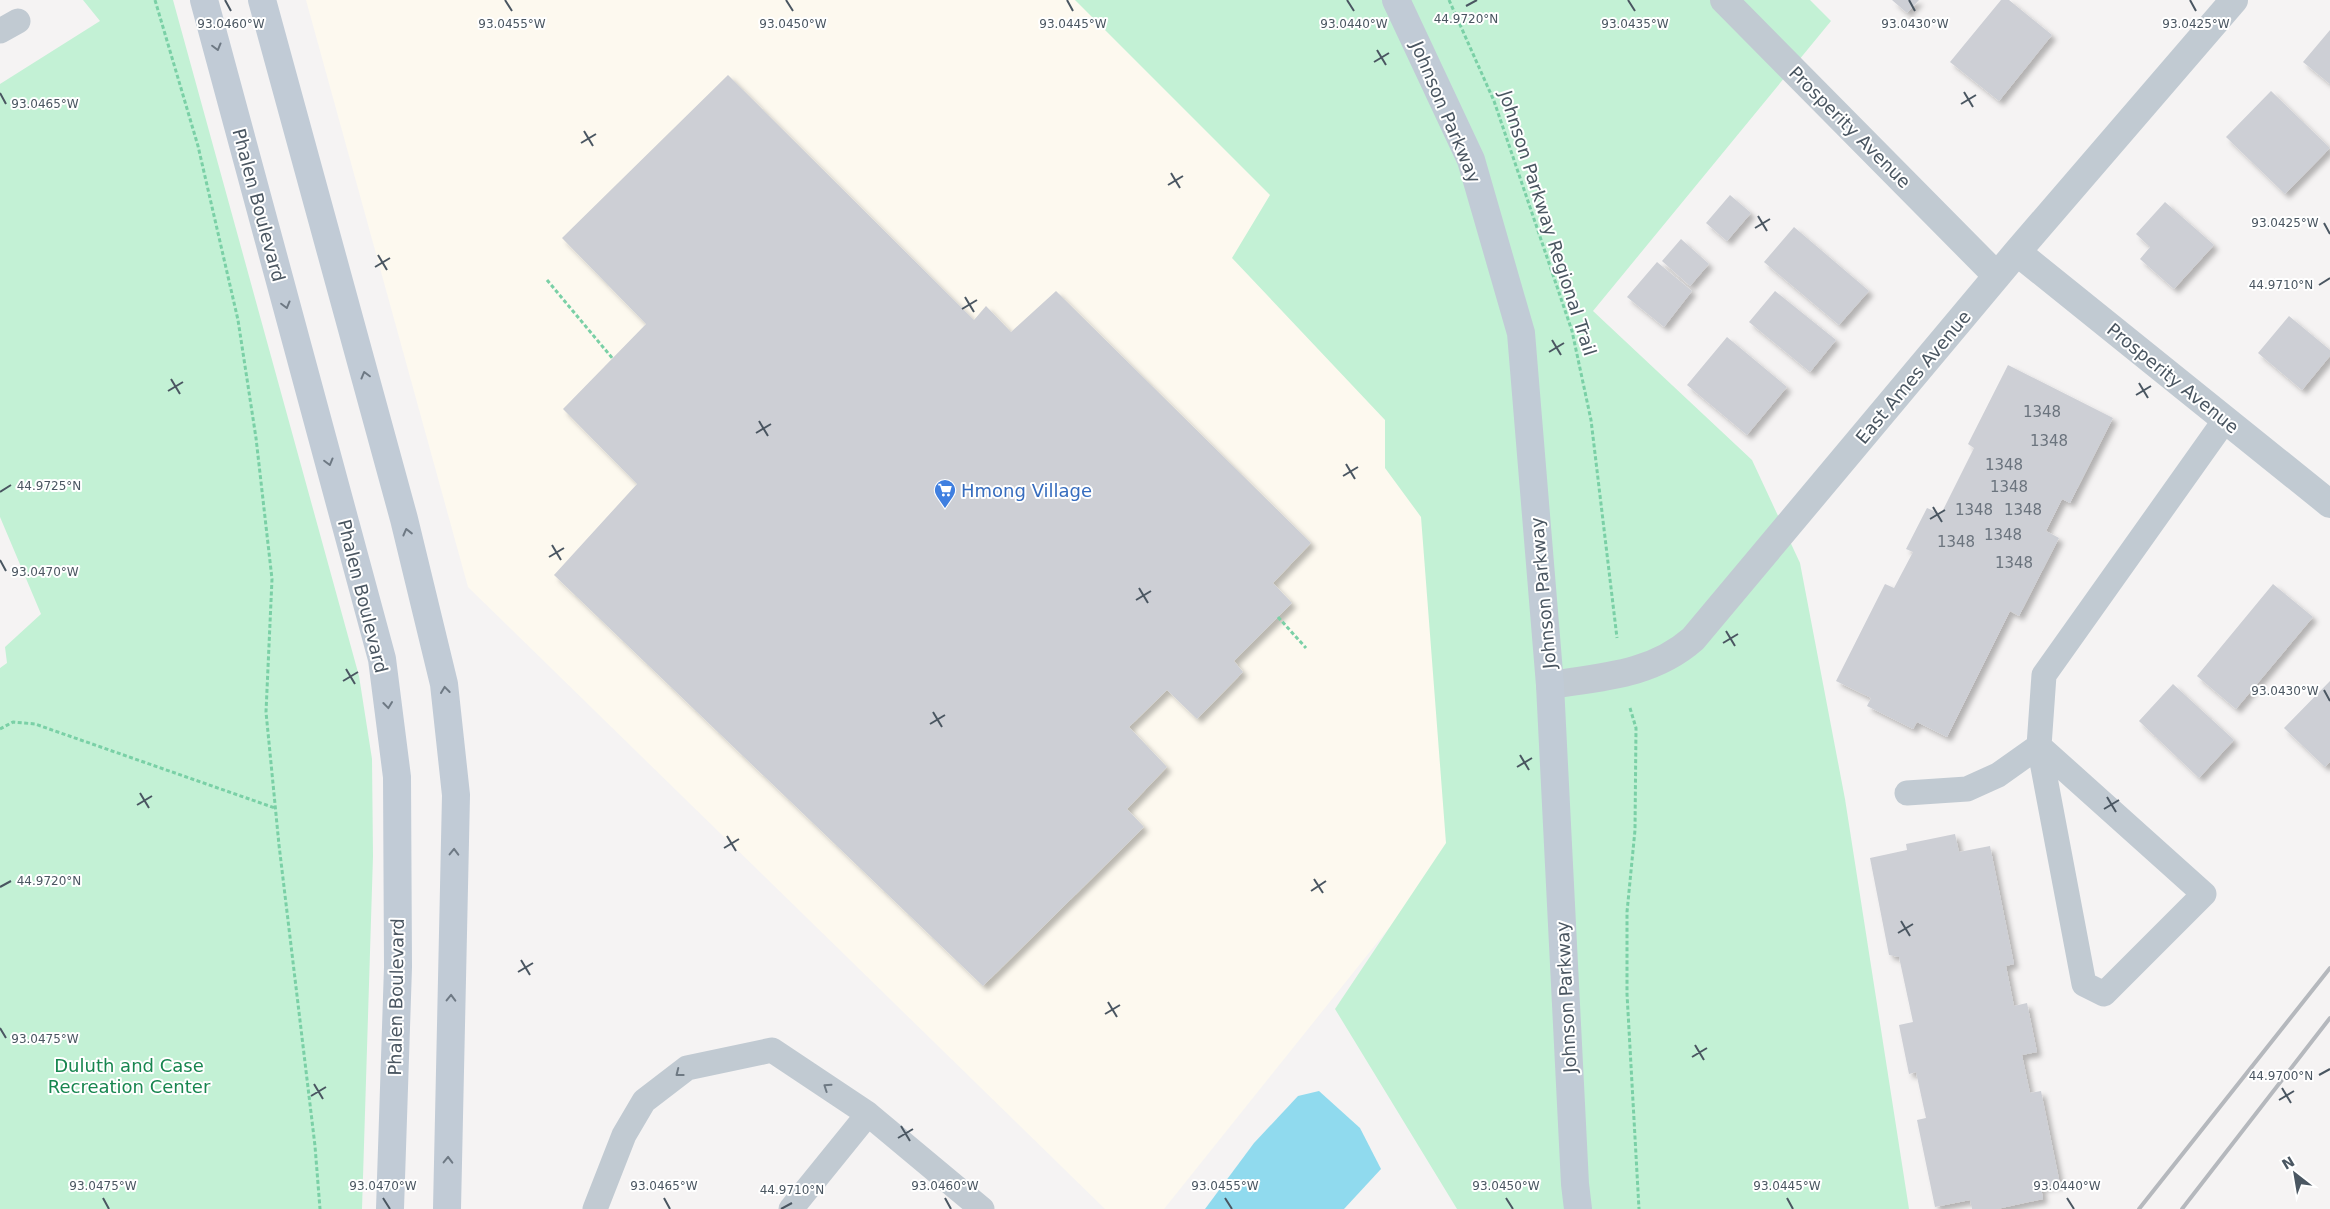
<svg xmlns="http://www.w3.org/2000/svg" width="2330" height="1209" viewBox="0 0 2330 1209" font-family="'DejaVu Sans',sans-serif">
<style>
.commercial{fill:#fdf9ef}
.green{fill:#c3f1d5}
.water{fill:#90daee}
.building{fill:#cdcfd5;filter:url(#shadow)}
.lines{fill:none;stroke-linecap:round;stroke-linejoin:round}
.path{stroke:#7ad0a6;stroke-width:3;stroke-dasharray:4 2.5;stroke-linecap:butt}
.lane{stroke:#c1cad2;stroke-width:25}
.street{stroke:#c1cad2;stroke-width:28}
.secondary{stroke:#c1cbd6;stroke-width:28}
.rail{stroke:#b5b8bd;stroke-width:4}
.oneway{stroke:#6e7984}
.oneway2{stroke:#6e7983}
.ticks{fill:none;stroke:#4a5661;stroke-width:2}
.labels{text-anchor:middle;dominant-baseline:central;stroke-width:4;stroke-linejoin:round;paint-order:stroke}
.number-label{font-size:15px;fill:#6b747e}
.street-label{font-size:18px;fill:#4a5661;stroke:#fff}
.shop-label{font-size:18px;fill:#366cbe;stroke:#fff;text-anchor:start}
.park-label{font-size:18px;fill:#17864f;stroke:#fff}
.ticks-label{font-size:12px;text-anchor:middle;fill:#4a5661;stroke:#fff;stroke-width:4;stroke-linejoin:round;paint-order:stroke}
</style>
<defs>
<filter id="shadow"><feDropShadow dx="4.5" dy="4.5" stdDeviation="2.5" flood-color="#0004"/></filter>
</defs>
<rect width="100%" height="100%" fill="#f5f3f3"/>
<!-- commercial -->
<path class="commercial" d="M306,0H1339L1501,788L1164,1209H1105L468,587Z"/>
<!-- green -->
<path class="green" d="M83,0H173L359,676L372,759L373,856L362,1209H0V668L7,663L5,647L41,614L0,517V84L100,21Z
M1075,0H1810L1831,21L1593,311L1752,460L1800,563L1845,799L1909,1209H1457L1335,1009L1446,843L1421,517L1385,468V420L1232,258L1270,195Z"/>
<!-- water -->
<path class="water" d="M1319,1091L1360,1128L1381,1169L1344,1209H1205L1254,1143L1298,1096Z"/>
<!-- building -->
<path class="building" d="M1892,0H1919L1907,13Z
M2001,0H2009L2052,35L1999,101L1950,62Z
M2330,30V84L2303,62Z
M728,75L974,320L986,306L1011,332L1056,291L1311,543L1273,583L1292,603L1234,661L1243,672L1197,719L1167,690L1129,727L1167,767L1127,809L1144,827L983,986L554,575L637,484L563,409L646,324L562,238Z
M2271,91L2330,148L2285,194L2226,137Z
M1730,195L1751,213L1727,241L1706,223Z
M2165,202L2214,245L2174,289L2140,259L2150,247L2136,234Z
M1794,227L1869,291L1839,325L1764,262Z
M1681,239L1709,264L1690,286L1662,261Z
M1657,262L1692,291L1664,327L1627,297Z
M1775,291L1836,340L1810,372L1749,322Z
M2289,316L2330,350V356L2302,390L2258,353Z
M1727,337L1787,387L1747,435L1687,385Z
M2008,365L2113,418L2070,503L2062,499L2046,531L2059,538L2019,616L2010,611L1947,737L1917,722L1913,729L1867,706L1871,698L1836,681L1885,584L1894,588L1913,552L1906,549L1927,508L1941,514L1974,448L1968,444Z
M2273,584L2313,617L2236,709L2197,676Z
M2330,681V762L2325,767L2284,728Z
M2173,684L2234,740L2199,778L2139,721Z
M1955,834L1959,852L1990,846L2014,964L2006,966L2014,1006L2027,1003L2037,1052L2022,1055L2030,1093L2041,1091L2060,1184L2041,1187L2043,1199L1997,1209H1972L1970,1200L1935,1207L1917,1120L1926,1118L1916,1072L1909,1074L1899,1025L1913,1022L1899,957L1889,955L1870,858L1907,850L1906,844Z"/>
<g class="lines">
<!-- path -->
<path class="path" d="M155,0L198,146L238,320L256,438L272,579L266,712L279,845L315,1146L320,1209
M1449,0L1494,101L1572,331L1591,420L1617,638
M547,280L613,359
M1278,617L1306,648
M1630,708L1636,728L1635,830L1627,912V994L1639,1209
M0,729L13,722L35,724L275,808"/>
<!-- lane -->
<path class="lane" d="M0,31L18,21
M1907,793L1967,789L1998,775L2039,746L2204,894L2104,994L2084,984L2039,746L2044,675L2225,420
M595,1209L624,1135L644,1101L687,1068L772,1050L868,1114L982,1209
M791,1209L868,1114"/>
<!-- street -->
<path class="street" d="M1724,0L1997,276
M2017,252L2330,504
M1550,685C1602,677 1652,675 1693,639L2017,252L2234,0"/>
<!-- secondary -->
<path class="secondary" d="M204,0L382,659L397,777L398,967L390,1209
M262,0L404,519L444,684L456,795L447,1209
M1396,0L1471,160L1521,333L1550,685L1575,1184L1578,1209"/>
<!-- rail -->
<path class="rail" d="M2139,1209L2330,968
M2182,1209L2330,1018"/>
</g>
<!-- one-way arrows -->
<defs><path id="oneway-chevron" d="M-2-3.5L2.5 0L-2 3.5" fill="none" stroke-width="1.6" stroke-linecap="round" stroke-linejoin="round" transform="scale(1.25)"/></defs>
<g class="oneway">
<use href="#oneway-chevron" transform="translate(217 47) rotate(75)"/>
<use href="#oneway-chevron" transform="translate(286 305) rotate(75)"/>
<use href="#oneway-chevron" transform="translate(365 375) rotate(-105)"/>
<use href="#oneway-chevron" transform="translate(329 462) rotate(75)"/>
<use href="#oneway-chevron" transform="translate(407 532) rotate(-104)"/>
<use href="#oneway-chevron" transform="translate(445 690) rotate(-97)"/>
<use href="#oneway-chevron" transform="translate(388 705) rotate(83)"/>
<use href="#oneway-chevron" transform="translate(454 852) rotate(-89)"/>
<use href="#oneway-chevron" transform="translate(451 998) rotate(-89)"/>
<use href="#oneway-chevron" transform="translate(448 1160) rotate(-89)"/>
</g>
<g class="oneway2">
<use href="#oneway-chevron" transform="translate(679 1073) rotate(142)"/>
<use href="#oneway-chevron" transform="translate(827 1087) rotate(-146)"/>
</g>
<!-- ticks -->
<path class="ticks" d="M225,0L231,11M505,0L512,11M786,0L793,11M1067,0L1073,11M1347,0L1354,11M1628,0L1635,11M1909,0L1915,11M2190,0L2196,11M1466,6L1477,0M1377,50L1386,65M1374,62L1389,53M1964,92L1973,107M0,93L6,104M1961,104L1976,95M584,131L593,146M581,143L596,134M1171,173L1180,188M1168,185L1183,176M1758,216L1767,231M2324,223L2330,234M1755,228L1770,219M378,255L387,270M375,267L390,258M2319,285L2330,278M965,297L974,312M962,309L977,300M1552,340L1561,355M1549,352L1564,343M171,379L180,394M2139,383L2148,398M168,391L183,382M2136,395L2151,386M759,421L768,436M756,433L771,424M1346,464L1355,479M1343,476L1358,467M0,492L11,485M1933,507L1942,522M1930,519L1945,510M552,545L561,560M549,557L564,548M0,560L6,571M1139,588L1148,603M1136,600L1151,591M1726,631L1735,646M1723,643L1738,634M346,669L355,684M343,681L358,672M2324,690L2330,701M933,712L942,727M930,724L945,715M1520,755L1529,770M1517,767L1532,758M140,793L149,808M2107,797L2116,812M137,805L152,796M2104,809L2119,800M727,836L736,851M724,848L739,839M1314,879L1323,893M0,887L11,881M1311,891L1326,881M1901,921L1910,936M1898,933L1913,924M521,960L530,975M518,972L533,963M1108,1002L1117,1017M1105,1014L1120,1005M0,1028L6,1038M1695,1045L1704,1060M1692,1057L1707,1048M2319,1075L2330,1069M314,1084L323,1099M2282,1088L2291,1103M311,1096L326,1087M2279,1100L2294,1091M901,1126L910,1141M898,1138L913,1129M103,1198L109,1209M383,1198L390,1209M664,1198L670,1209M945,1198L951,1209M1225,1198L1232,1209M1506,1198L1513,1209M1787,1198L1793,1209M2067,1198L2074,1209M781,1209L792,1203"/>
<!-- icons -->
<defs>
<g id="supermarket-pin" transform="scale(1.125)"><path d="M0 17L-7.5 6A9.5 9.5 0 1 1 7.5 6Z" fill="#3f7fe0" stroke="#fff"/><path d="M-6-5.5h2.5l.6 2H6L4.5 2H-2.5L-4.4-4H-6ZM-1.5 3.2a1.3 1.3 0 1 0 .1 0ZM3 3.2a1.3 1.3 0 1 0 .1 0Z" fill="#fff"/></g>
</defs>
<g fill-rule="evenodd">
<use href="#supermarket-pin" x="945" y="490"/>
</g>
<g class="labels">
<!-- number labels -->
<g class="number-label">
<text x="2042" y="412">1348</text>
<text x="2049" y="441">1348</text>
<text x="2004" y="465">1348</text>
<text x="2009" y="487">1348</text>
<text x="1974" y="510">1348</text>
<text x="2023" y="510">1348</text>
<text x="2003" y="535">1348</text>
<text x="1956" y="542">1348</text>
<text x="2014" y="563">1348</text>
</g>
<!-- street labels -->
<g class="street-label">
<text transform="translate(1446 112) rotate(67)">Johnson Parkway</text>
<text transform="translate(1850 127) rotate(45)">Prosperity Avenue</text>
<text transform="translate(259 205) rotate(75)">Phalen Boulevard</text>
<text transform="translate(1548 223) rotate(72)">Johnson Parkway Regional Trail</text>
<text transform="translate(1913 377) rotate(-50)">East Ames Avenue</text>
<text transform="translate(2173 378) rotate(39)">Prosperity Avenue</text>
<text transform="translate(1543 593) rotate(-95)">Johnson Parkway</text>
<text transform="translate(363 596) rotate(76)">Phalen Boulevard</text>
<text transform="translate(396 997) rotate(-89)">Phalen Boulevard</text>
<text transform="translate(1566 997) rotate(-93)">Johnson Parkway</text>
</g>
<!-- shop labels -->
<g class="shop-label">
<text x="961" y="490">Hmong Village</text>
</g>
<!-- park labels -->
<g class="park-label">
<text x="129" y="1065">Duluth and Case<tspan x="129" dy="21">Recreation Center</tspan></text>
</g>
</g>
<g class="ticks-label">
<text x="1466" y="23">44.9720°N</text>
<text x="231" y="28">93.0460°W</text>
<text x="512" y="28">93.0455°W</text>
<text x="793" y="28">93.0450°W</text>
<text x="1073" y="28">93.0445°W</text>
<text x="1354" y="28">93.0440°W</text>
<text x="1635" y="28">93.0435°W</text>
<text x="1915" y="28">93.0430°W</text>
<text x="2196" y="28">93.0425°W</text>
<text x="45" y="108">93.0465°W</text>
<text x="2285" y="227">93.0425°W</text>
<text x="2281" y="289">44.9710°N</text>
<text x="49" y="490">44.9725°N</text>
<text x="45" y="576">93.0470°W</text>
<text x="2285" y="695">93.0430°W</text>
<text x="49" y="885">44.9720°N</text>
<text x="45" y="1043">93.0475°W</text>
<text x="2281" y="1080">44.9700°N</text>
<text x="103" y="1190">93.0475°W</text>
<text x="383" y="1190">93.0470°W</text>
<text x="664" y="1190">93.0465°W</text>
<text x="945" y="1190">93.0460°W</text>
<text x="1225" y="1190">93.0455°W</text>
<text x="1506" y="1190">93.0450°W</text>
<text x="1787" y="1190">93.0445°W</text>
<text x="2067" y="1190">93.0440°W</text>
<text x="792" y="1194">44.9710°N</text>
</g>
<!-- north arrow -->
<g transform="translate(2295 1174) rotate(329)" stroke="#ffffff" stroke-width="4" paint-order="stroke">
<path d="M0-4L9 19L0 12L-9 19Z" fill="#4a5661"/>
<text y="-8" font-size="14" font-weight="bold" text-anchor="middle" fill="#4a5661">N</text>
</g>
</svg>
